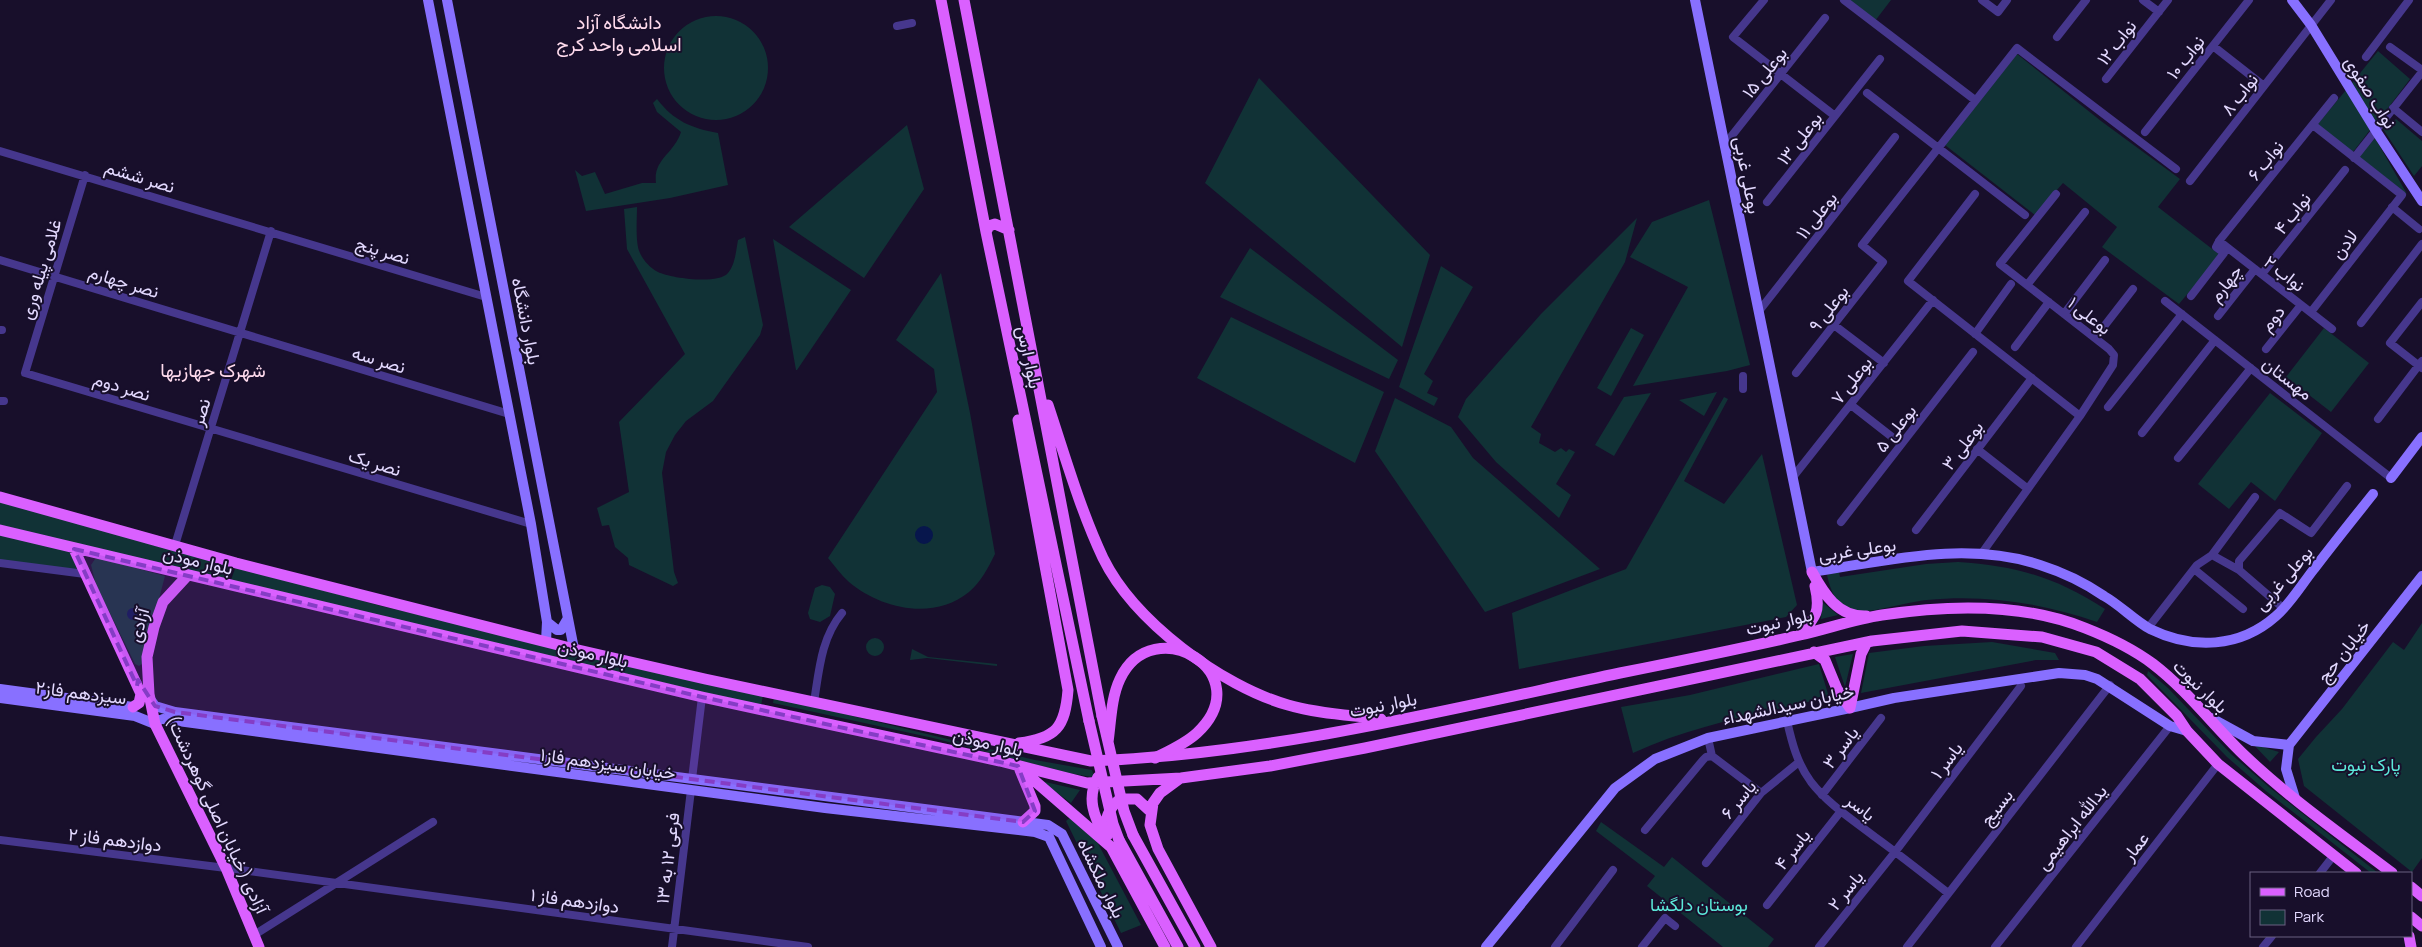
<svg xmlns="http://www.w3.org/2000/svg" width="2422" height="947" viewBox="0 0 2422 947" font-family="Manrope,Vazirmatn,sans-serif">
<style>
.green{fill:#113236}
.water{fill:#07164c}
.lines{fill:none;stroke-linecap:round;stroke-linejoin:round}
.street{stroke:#46378d;stroke-width:8}
.secondary{stroke:#8870ff;stroke-width:10}
.primary{stroke:#da60ff;stroke-width:11}
.primary-bridge{stroke:#da60ff;stroke-width:11}
.marked{fill:#853dc5;fill-opacity:0.2;stroke:#853dc5;stroke-width:4;stroke-dasharray:10 6;stroke-linejoin:round}
.labels{text-anchor:middle;dominant-baseline:central;stroke-width:4;stroke-linejoin:round;paint-order:stroke}
.street-label{font-size:18px;fill:#e3d9ff;stroke:#180f2b}
.park-label{font-size:18px;fill:#5ce9da;stroke:#180f2b}
.neighbourhood-label{font-size:19px;fill:#ffdbed;stroke:#180f2b}
</style>
<rect width="100%" height="100%" fill="#180f2b"/>
<!-- green -->
<path class="green" d="M1849,0H1891L1875,21Z
M664 68a52 52 0 1 1 104 0a52 52 0 1 1-104 0Z
M2378,51L2410,79L2376,124L2352,83Z
M2017,54L2101,121L2180,179L2158,207L2220,255L2179,304L2102,247L2117,227L2063,183L2035,215L1945,145Z
M1259,78L1430,255L1402,347L1205,183Z
M2346,90L2370,130L2353,152L2317,125Z
M657,99C674,121 691,128 718,133L728,185L670,198L586,211L575,170L582,176L595,172L605,194L642,183H656C653,159 674,154 681,132L657,112L653,103Z
M2396,119L2422,141V166L2414,176L2383,129Z
M907,125L924,189L864,278L789,227Z
M2375,138L2407,194L2359,157Z
M1709,200L1750,365L1727,371L1633,386L1688,287L1630,257L1652,222Z
M637,207C637,218 635,243 640,253C643,260 650,268 658,272C670,278 718,285 728,273C735,265 736,251 738,240L745,237L763,325L760,335L713,401L686,421L675,435L666,452L662,473L674,572L678,583L673,586L629,565L628,558L615,547L609,525L602,526L597,508L629,492L619,422L685,354L627,249L624,209Z
M1637,218L1625,262L1531,427L1541,434L1539,443L1555,452L1561,448L1566,452L1569,449L1575,452L1556,484L1571,495L1559,518L1496,462L1458,417L1466,399L1541,314Z
M773,239L851,290L797,370H796Z
M1250,248L1398,360L1389,379L1220,297Z
M1441,266L1473,287L1424,374L1433,381L1427,393L1438,398L1434,406L1399,387Z
M941,273L970,413L995,554C988,568 981,582 969,592C934,621 881,609 849,582C841,575 835,566 828,558L937,392L934,369L896,340Z
M1231,317L1384,392L1355,463L1197,378Z
M1631,328L1644,335L1611,396L1597,388Z
M2324,328L2369,363L2331,412L2286,377Z
M1717,392L1704,416L1679,400Z
M1651,393L1614,456L1595,445L1624,397Z
M2270,393L2322,433L2275,501L2251,482L2229,509L2198,484Z
M1724,397L1728,399L1684,481L1724,504L1762,454L1797,605L1786,617L1519,669L1512,613L1626,569Z
M1395,398L1451,427L1473,458L1600,569L1485,612L1375,451Z
M0,502L230,564L225,580L0,525Z
M0,530L74,549L85,574L0,563Z
M99,558L165,576L142,664L139,666L135,664L96,585L91,565L95,559Z
M1958,562C2017,566 2055,577 2105,609L2097,622C2043,603 1984,594 1927,600C1911,601 1869,614 1856,611C1837,606 1831,593 1827,575L1839,572L1840,577L1926,564Z
M236,566L381,606L763,695L761,706L231,580Z
M822,585L830,587L835,594L830,616L820,622L810,619L808,613L815,588Z
M1822,602L1838,615L1821,619Z
M2422,623V858L2412,872L2304,786L2298,759L2316,737L2342,709L2393,642L2404,650Z
M866 647a9 9 0 1 1 18 0a9 9 0 1 1-18 0Z
M1992,642L2055,653L2059,660H2036L1861,693L1869,653L1924,646Z
M912,649L928,657L997,664V666L927,658L910,660Z
M1853,654L1845,687L1835,657Z
M1819,664L1829,697C1763,713 1694,725 1633,753L1621,707L1690,695Z
M2148,671L2168,688L2231,754L2269,787L2378,873H2371L2266,791L2227,757L2147,675Z
M774,697L1035,760L1092,770L1094,776L1091,777L1069,773L933,738L773,703Z
M2253,744L2279,752L2270,762Z
M1041,781L1080,790L1071,803Z
M1072,816L1093,834L1141,925L1121,933L1066,821Z
M1601,822L1664,867L1672,857L1774,939L1768,947H1723L1647,886L1655,876L1596,831Z"/>
<!-- water -->
<path class="water" d="M915 535a9 9 0 1 1 18 0a9 9 0 1 1-18 0Z
M127 614a6 6 0 1 1 12 0a6 6 0 1 1-12 0Z"/>
<g class="lines">
<!-- street -->
<path class="street" d="M1764,0L1733,37L1835,116
M1844,0L1975,100
M1982,0L1998,12L2007,0
M2143,0L2159,12
M897,26L912,23
M2057,37L2086,0
M2213,46L2264,86
M2390,47L2422,70
M2366,57L2409,0
M2106,79L2168,0
M1867,93L2025,215
M2393,108L2422,132
M2145,132L2249,0
M1726,143L1825,18
M0,151L486,297
M2354,158L2422,72
M85,175L25,373L531,524
M2190,181L2331,0
M1975,194L1908,281L2080,416
M1767,202L1880,59
M2392,207L2419,229
M2219,241L2332,329
M0,260L509,414
M2262,274L2345,170
M2027,285L2085,212
M2191,296L2224,253L2216,247L2219,241L2334,98
M2165,301L2391,478
M2422,302L2390,343L2422,368
M1759,311L1895,137
M2311,312L2402,195L2313,125
M2064,314L2105,260
M2218,316L2255,269
M2361,323L2422,244
M1834,325L1884,363
M0,330H2
M1975,334L2011,284
M2095,338L2133,289
M2015,347L2049,302
M2266,349L2301,305
M1796,373L1883,262L1862,245L2017,48L2176,169
M1743,376V389
M0,401H4
M1851,405L1901,444
M2108,407L2182,314
M2378,419L2422,361
M2142,433L2215,340
M1977,449L2028,489
M2178,458L2251,368
M1793,477L1933,300
M1841,522L1973,352
M1916,530L2032,378
M175,545L271,231
M1982,553L2080,416L2113,365L2114,355L2109,349L2000,264L2056,194
M2212,555L2255,497
M0,563L85,574
M2194,569L2243,609
M2283,608L2239,570V561L2280,513L2311,533L2347,486
M2148,628L2197,565L2212,555L2239,570
M814,702C819,671 821,638 842,613
M1787,721C1792,743 1797,763 1811,782C1828,804 1853,820 1875,837C1900,855 1924,874 1948,893
M1708,738L1712,756L1761,793
M692,779L702,697
M1822,795L1881,718
M1645,830L1703,760L1706,757L1712,756
M0,840L226,868L808,947
M1706,863L1761,793L1799,762
M2320,873L2334,855
M1767,905L1841,811
M254,935L433,822
M672,947L691,790
M1555,947L1613,870
M1642,947L1665,918L1675,926
M1819,947L1895,852L2021,686
M1907,947L2110,685
M1995,947L2170,726
M2076,947L2218,764
M2263,947L2272,936"/>
<!-- secondary -->
<path class="secondary" d="M428,0L531,524L547,622L546,641
M447,0L574,649
M1695,0L1812,572C1886,561 1966,540 2040,565C2062,572 2085,583 2104,596C2120,605 2134,620 2150,629C2193,650 2240,648 2276,616C2291,603 2302,584 2314,569C2333,544 2353,519 2373,494
M2292,0L2311,25L2376,131L2422,201
M2391,478L2422,437
M547,622L557,630H561L568,618
M0,689L133,707
M0,698L135,716L155,724L159,720
M150,699L155,706L175,712L1048,825L1062,834L1118,947
M2211,718L2253,741L2289,745
M163,719L825,808L1035,832L1049,837L1101,947
M2289,745L2422,576
M2289,745L2286,769L2295,798
M1486,947L1615,788L1655,759L1708,738L1850,708L1894,698L2059,673L2085,675L2097,679L2170,726L2187,731"/>
<!-- primary -->
<path class="primary" d="M941,0L986,232L1089,721
M964,0L1102,716
M986,232L989,226L995,224L1009,230
M1048,405C1065,456 1080,509 1103,558C1134,621 1221,686 1288,705C1318,714 1351,715 1381,719
M1018,420L1068,690C1065,728 1056,738 1019,743
M0,497L236,563L574,649L705,679L1091,761C1270,754 1446,710 1620,673C1680,661 1740,649 1800,635C1827,629 1855,619 1882,615C1947,605 2023,603 2085,628C2108,637 2133,649 2153,664C2187,690 2213,725 2243,754C2289,798 2342,835 2392,873
M0,530L702,697L1000,761L1087,783L1181,778L1270,766L1365,748L1872,641L1962,631L2042,637L2096,652L2140,679L2177,716L2187,731L2218,764L2356,873
M74,549L141,694L139,703L133,707
M1812,572C1824,594 1838,617 1866,616
M187,576L163,602L154,627L147,657L149,694L155,724L226,868L259,947
M1800,635C1816,617 1821,611 1815,586
M1814,652L1825,660L1837,689L1850,708
M1850,708L1861,654L1867,642
M1021,769L1111,847L1165,947
M1020,770L1035,806V811L1023,822
M1098,777C1086,798 1094,817 1105,836
M1179,779L1160,793L1153,803L1150,825L1158,849L1211,947
M1133,835L1195,947
M1107,836C1103,820 1108,809 1120,799H1137L1151,812
M1119,840L1178,947
M2411,887L2422,896
M2411,917L2422,926
M2409,936L2411,947"/>
<!-- primary-bridge -->
<path class="primary-bridge" d="M1102,716L1124,811L1133,835
M1089,721L1113,824L1119,840
M1108,742C1111,721 1111,698 1120,679C1153,609 1261,673 1197,733C1185,744 1169,751 1155,758"/>
</g>
<!-- marked area -->
<path class="marked" d="M74,549L702,697L1018,766L1035,811L1023,822L175,712L155,706L138,680L137,686Z"/>
<g class="labels">
<!-- street labels -->
<g class="street-label">
<text transform="translate(2116 42) rotate(-52)">نواب ۱۲</text>
<text transform="translate(2185 57) rotate(-52)">نواب ۱۰</text>
<text transform="translate(1764 72) rotate(-51)">بوعلی ۱۵</text>
<text transform="translate(2371 92) rotate(58)">نواب صفوی</text>
<text transform="translate(2239 94) rotate(-52)">نواب ۸</text>
<text transform="translate(1799 138) rotate(-52)">بوعلی ۱۳</text>
<text transform="translate(2265 160) rotate(-51)">نواب ۶</text>
<text transform="translate(1748 175) rotate(79)">بوعلی غربی</text>
<text transform="translate(140 176) rotate(17)">نصر ششم</text>
<text transform="translate(2292 213) rotate(-52)">نواب ۴</text>
<text transform="translate(1816 215) rotate(-52)">بوعلی ۱۱</text>
<text transform="translate(2344 244) rotate(-52)">لادن</text>
<text transform="translate(383 250) rotate(17)">نصر پنج</text>
<text transform="translate(40 269) rotate(-73)">غلامی پیله وری</text>
<text transform="translate(2285 273) rotate(38)">نواب ۲</text>
<text transform="translate(124 281) rotate(17)">نصر چهارم</text>
<text transform="translate(2225 283) rotate(-52)">چهارم</text>
<text transform="translate(1828 308) rotate(-52)">بوعلی ۹</text>
<text transform="translate(2090 315) rotate(38)">بوعلی ۱</text>
<text transform="translate(2272 318) rotate(-51)">دوم</text>
<text transform="translate(527 321) rotate(79)">بلوار دانشگاه</text>
<text transform="translate(1030 357) rotate(78)">بلوار ارس</text>
<text transform="translate(379 359) rotate(17)">نصر سه</text>
<text transform="translate(2288 378) rotate(38)">مهستان</text>
<text transform="translate(1851 380) rotate(-52)">بوعلی ۷</text>
<text transform="translate(122 386) rotate(17)">نصر دوم</text>
<text transform="translate(200 412) rotate(-73)">نصر</text>
<text transform="translate(1895 428) rotate(-52)">بوعلی ۵</text>
<text transform="translate(1962 445) rotate(-53)">بوعلی ۳</text>
<text transform="translate(375 462) rotate(17)">نصر یک</text>
<text transform="translate(1857 549) rotate(-8)">بوعلی غربی</text>
<text transform="translate(198 560) rotate(13)">بلوار موذن</text>
<text transform="translate(2283 578) rotate(-49)">بوعلی غربی</text>
<text transform="translate(1779 621) rotate(-13)">بلوار نبوت</text>
<text transform="translate(138 625) rotate(-74)">آزادی</text>
<text transform="translate(2343 651) rotate(-52)">خیابان حج</text>
<text transform="translate(593 653) rotate(13)">بلوار موذن</text>
<text transform="translate(2201 686) rotate(44)">بلوار نبوت</text>
<text transform="translate(81 692) rotate(7)">سیزدهم فاز۲</text>
<text transform="translate(1383 704) rotate(-11)">بلوار نبوت</text>
<text transform="translate(1788 704) rotate(-12)">خیابان سیدالشهداء</text>
<text transform="translate(988 742) rotate(13)">بلوار موذن</text>
<text transform="translate(1840 747) rotate(-53)">یاسر ۳</text>
<text transform="translate(1946 760) rotate(-53)">یاسر ۱</text>
<text transform="translate(608 763) rotate(8)">خیابان سیزدهم فاز۱</text>
<text transform="translate(1738 799) rotate(-50)">یاسر ۶</text>
<text transform="translate(1861 807) rotate(38)">یاسر</text>
<text transform="translate(1996 807) rotate(-52)">بسیج</text>
<text transform="translate(218 814) rotate(65)">آزادی (خیابان اصلی گوهردشت)</text>
<text transform="translate(2071 827) rotate(-52)">یدالله ابراهیمی</text>
<text transform="translate(115 839) rotate(7)">دوازدهم فاز ۲</text>
<text transform="translate(2135 846) rotate(-52)">عمار</text>
<text transform="translate(1792 849) rotate(-52)">یاسر ۴</text>
<text transform="translate(667 858) rotate(-83)">فرعی ۱۲ به ۱۳</text>
<text transform="translate(1102 878) rotate(64)">بلوار ملکشاه</text>
<text transform="translate(1845 890) rotate(-51)">یاسر ۲</text>
<text transform="translate(575 900) rotate(8)">دوازدهم فاز ۱</text>
</g>
<!-- park labels -->
<g class="park-label">
<text x="2366" y="764">پارک نبوت</text>
<text x="1699" y="904">بوستان دلگشا</text>
</g>
<!-- neighbourhood labels -->
<g class="neighbourhood-label">
<text x="619" y="22">دانشگاه آزاد<tspan x="619" dy="22">اسلامی واحد کرج</tspan></text>
<text x="213" y="370">شهرک جهازیها</text>
</g>
</g>
<!-- legend -->
<rect x="2250" y="872" width="162" height="65" fill="#180f2b" stroke="#696080"/>
<rect x="2260" y="888" width="25" height="8" fill="#da60ff" stroke="#696080"/>
<text x="2294" y="897" font-size="15" fill="#e3d9ff">Road</text>
<rect x="2260" y="910" width="25" height="15" fill="#113236" stroke="#696080"/>
<text x="2294" y="922" font-size="15" fill="#e3d9ff">Park</text>
</svg>
